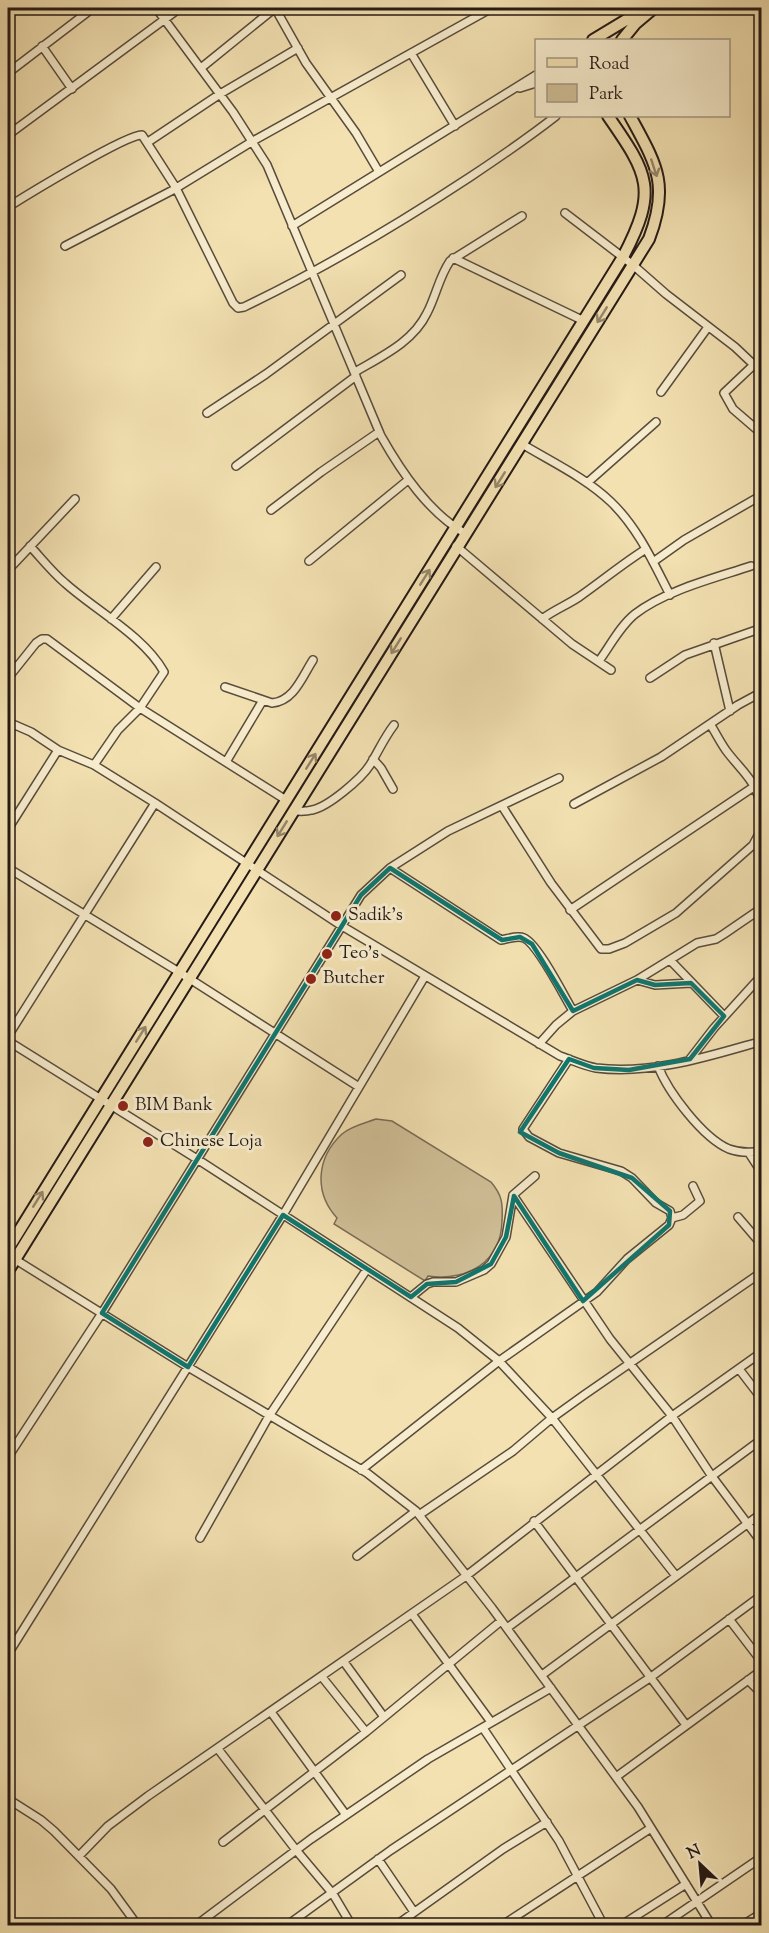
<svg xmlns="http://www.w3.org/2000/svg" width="769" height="1933" viewBox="0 0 769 1933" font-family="'Sorts Mill Goudy',serif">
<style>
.green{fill:#d0bf97;stroke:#7a6c56;stroke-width:1.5}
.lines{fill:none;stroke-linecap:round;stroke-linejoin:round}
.minor-casing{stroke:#584c3c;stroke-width:10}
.primary-casing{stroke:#251a15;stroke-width:14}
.minor{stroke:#f7eccd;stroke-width:7}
.primary{stroke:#f3e1b2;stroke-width:10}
.oneway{stroke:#96876b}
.marked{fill:none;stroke:#0f766e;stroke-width:4.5;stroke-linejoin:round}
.poi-dot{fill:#8f2418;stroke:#f7eccd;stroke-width:2}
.labels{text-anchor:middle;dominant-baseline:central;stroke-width:6;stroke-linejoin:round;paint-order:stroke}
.poi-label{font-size:18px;fill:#251a15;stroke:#f7eccd;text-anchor:start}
</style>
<rect width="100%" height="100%" fill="#f3e1b2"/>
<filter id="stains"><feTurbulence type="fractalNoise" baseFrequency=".00333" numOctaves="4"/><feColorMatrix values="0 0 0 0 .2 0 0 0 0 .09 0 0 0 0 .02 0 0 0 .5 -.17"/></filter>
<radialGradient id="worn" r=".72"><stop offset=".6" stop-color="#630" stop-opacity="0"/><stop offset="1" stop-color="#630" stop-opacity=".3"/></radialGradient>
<!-- green -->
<path class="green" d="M376,1119L392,1121L491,1182C502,1195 503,1203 502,1221C501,1263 467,1281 428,1276L425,1281L334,1224L337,1218C314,1193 316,1158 342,1134C351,1126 365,1123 376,1119Z"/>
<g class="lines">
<!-- minor casing -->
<g class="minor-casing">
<path id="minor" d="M156,8L233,112L267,165L381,436C402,473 429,513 466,534
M275,8L306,63L356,133L379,172
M8,12L13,8
M42,46L72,89
M411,53L455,126
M201,68L275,8
M8,73L93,8
M520,88L536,83
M8,135L180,8
M148,142L220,94L298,48
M8,207C27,195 127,134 142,135L176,188L233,303L238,308L244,307C323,269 397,225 470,177C500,157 528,138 556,116
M565,213L633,265L666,294L735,347L753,364
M292,226L536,75
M65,246L173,190L253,141L492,8
M453,258L584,321
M762,357L724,393L733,409L762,434
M355,372C382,356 413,342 427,313C436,296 439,277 450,261L522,216
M661,392L708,327
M207,413L266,374L401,275
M522,444C552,462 586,478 611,502C638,528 653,562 670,595
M236,466L356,376
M587,483L656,422
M271,510L321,472L379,432
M30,546C41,558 52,572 65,583C95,610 144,636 164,672L140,708L118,730L94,765
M456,546L572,644L611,670
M309,561L408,480
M653,562L684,540L762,495
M8,570L75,499
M111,619L156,567
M542,619C554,610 567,605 579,597C602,581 622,564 646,549
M714,643L730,711
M599,661C610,646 620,626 635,614C666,590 715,578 751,566
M8,678L36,643L42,639H47L140,708L286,800
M650,678L685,655L762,628
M225,687L272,703C294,701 302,677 313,660
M8,722L31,732L58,750L94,765L155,803L342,926L560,1056C572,1060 584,1066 596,1068C652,1075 709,1056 762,1041
M710,724C716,733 721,744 728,753C747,777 759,783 762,816
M373,759L381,768L393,789
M226,762L263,700
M574,804L661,757L738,705L762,692
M502,806L551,883L601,949H609L625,943L676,913L753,845L761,830L762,823
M293,811C299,811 305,812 312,810C328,807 361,779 370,765C378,752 384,738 394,725
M8,829L58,750
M8,868L179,972L359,1087
M390,868L501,940C508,939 517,935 524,938C538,944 564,996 573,1011
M570,910L755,786
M670,960L724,1016
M637,980L655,985L691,983
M8,1036L155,803
M8,1041L197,1159L458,1328L499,1361L552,1418L676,1576
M539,1044L556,1025L573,1011L637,980L697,943L716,939L724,934L762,908
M569,1059L523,1129L529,1137L559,1153L621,1171L632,1178L656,1203L670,1211L672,1218
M690,1059L714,1028L762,975
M658,1066C668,1092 703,1138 729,1149C740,1153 751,1153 762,1151
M749,1153L762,1173
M513,1195L610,1339L672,1416L711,1475L762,1543
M738,1217L762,1245
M8,1255L188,1367L367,1473L416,1511L492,1608L638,1807L712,1926
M411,1297L427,1284L433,1282H456L484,1270L491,1264L506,1237L513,1195L535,1176
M739,1369L762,1399
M8,1457L102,1313L361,895L390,868L448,831L559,778
M361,1470L499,1361L597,1292L627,1259L669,1225L672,1218L683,1215L700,1201L693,1186
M419,1515L513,1451L552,1418L584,1395L762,1272
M534,1521L686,1725
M200,1538L269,1416L367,1269
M357,1556L416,1511
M412,1614L491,1722
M729,1619L762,1662
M507,1628L762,1439
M8,1654L283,1215L425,976
M344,1662L384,1717
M542,1675L762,1513
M322,1677L366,1732
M748,1680L762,1694
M271,1712L346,1815
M483,1728L559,1841L604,1926
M218,1749L296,1850L333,1894L352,1926
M616,1777L762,1670
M8,1799L41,1820L54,1831L111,1889L138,1926
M223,1842L366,1732L501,1621
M79,1856L108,1826L148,1796L466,1576L672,1416L762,1352
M378,1859L414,1912
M195,1926L311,1839L428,1759L551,1688
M286,1926L391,1850L651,1677L762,1595
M395,1926L503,1849L547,1822
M501,1926L651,1828
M620,1926L686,1884
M661,1926L762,1857
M741,1926L762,1913"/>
</g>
<!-- primary casing -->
<g class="primary-casing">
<path id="primary" d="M593,40L646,8
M622,40L635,24L654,8
M8,1249L623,257C658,190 649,175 608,116
M8,1271L649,239C670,184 656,164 630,116"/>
</g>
<!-- minor -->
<use href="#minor" class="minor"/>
<!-- primary -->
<use href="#primary" class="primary"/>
</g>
<!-- one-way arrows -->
<defs><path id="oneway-shaft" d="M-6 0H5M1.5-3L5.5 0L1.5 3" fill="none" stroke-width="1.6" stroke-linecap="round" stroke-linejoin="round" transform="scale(1.5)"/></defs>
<g class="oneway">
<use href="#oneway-shaft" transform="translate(654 168) rotate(72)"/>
<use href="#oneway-shaft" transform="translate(602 315) rotate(122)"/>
<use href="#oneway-shaft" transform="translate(500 480) rotate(122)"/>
<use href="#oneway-shaft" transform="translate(425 577) rotate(-58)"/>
<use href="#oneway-shaft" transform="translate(396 646) rotate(122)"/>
<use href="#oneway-shaft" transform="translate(311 761) rotate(-58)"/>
<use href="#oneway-shaft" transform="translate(282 829) rotate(122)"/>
<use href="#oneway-shaft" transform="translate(141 1034) rotate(-58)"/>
<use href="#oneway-shaft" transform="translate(38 1199) rotate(-58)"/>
</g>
<!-- marked area -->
<path class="marked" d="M390,868L502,940L520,937L532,944L573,1011L637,980L655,985L691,983L724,1016L690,1059L629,1070L594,1068L569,1059L520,1132L559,1153L632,1178L670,1211L669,1225L583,1301L514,1196L506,1237L491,1264L456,1282L427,1284L411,1297L283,1215L188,1367L102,1313L361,895Z"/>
<!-- markers -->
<g class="poi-dot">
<circle cx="336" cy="916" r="6"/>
<circle cx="327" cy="954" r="6"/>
<circle cx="311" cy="979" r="6"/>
<circle cx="123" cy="1106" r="6"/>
<circle cx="148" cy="1142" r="6"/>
</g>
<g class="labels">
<!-- poi labels -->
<g class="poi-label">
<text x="348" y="916">Sadik's</text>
<text x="339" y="954">Teo's</text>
<text x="323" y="979">Butcher</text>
<text x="135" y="1106">BIM Bank</text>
<text x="160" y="1142">Chinese Loja</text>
</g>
</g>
<!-- margin -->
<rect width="769" height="1933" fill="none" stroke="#f3e1b2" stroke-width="30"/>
<rect x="9" y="9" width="751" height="1915" fill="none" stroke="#251a15" stroke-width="3"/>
<rect x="15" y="15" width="739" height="1903" fill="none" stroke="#251a15" stroke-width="1.5"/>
<!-- legend -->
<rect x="535" y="39" width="195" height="78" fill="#f7eccd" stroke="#a39883" stroke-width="1.5"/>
<rect x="547" y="58" width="30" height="9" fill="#f3e1b2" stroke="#a39883" stroke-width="1.5"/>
<text x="589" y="69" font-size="18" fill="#251a15">Road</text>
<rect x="547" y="84" width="30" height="18" fill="#d0bf97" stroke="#a39883" stroke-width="1.5"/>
<text x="589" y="99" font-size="18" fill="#251a15">Park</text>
<!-- north arrow -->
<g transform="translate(700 1864) rotate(334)" stroke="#f7eccd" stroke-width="4.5" paint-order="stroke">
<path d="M0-4.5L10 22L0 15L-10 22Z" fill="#251a15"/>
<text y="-9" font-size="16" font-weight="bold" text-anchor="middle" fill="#251a15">N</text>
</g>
<rect width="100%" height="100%" filter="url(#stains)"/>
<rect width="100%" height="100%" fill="url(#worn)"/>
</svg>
